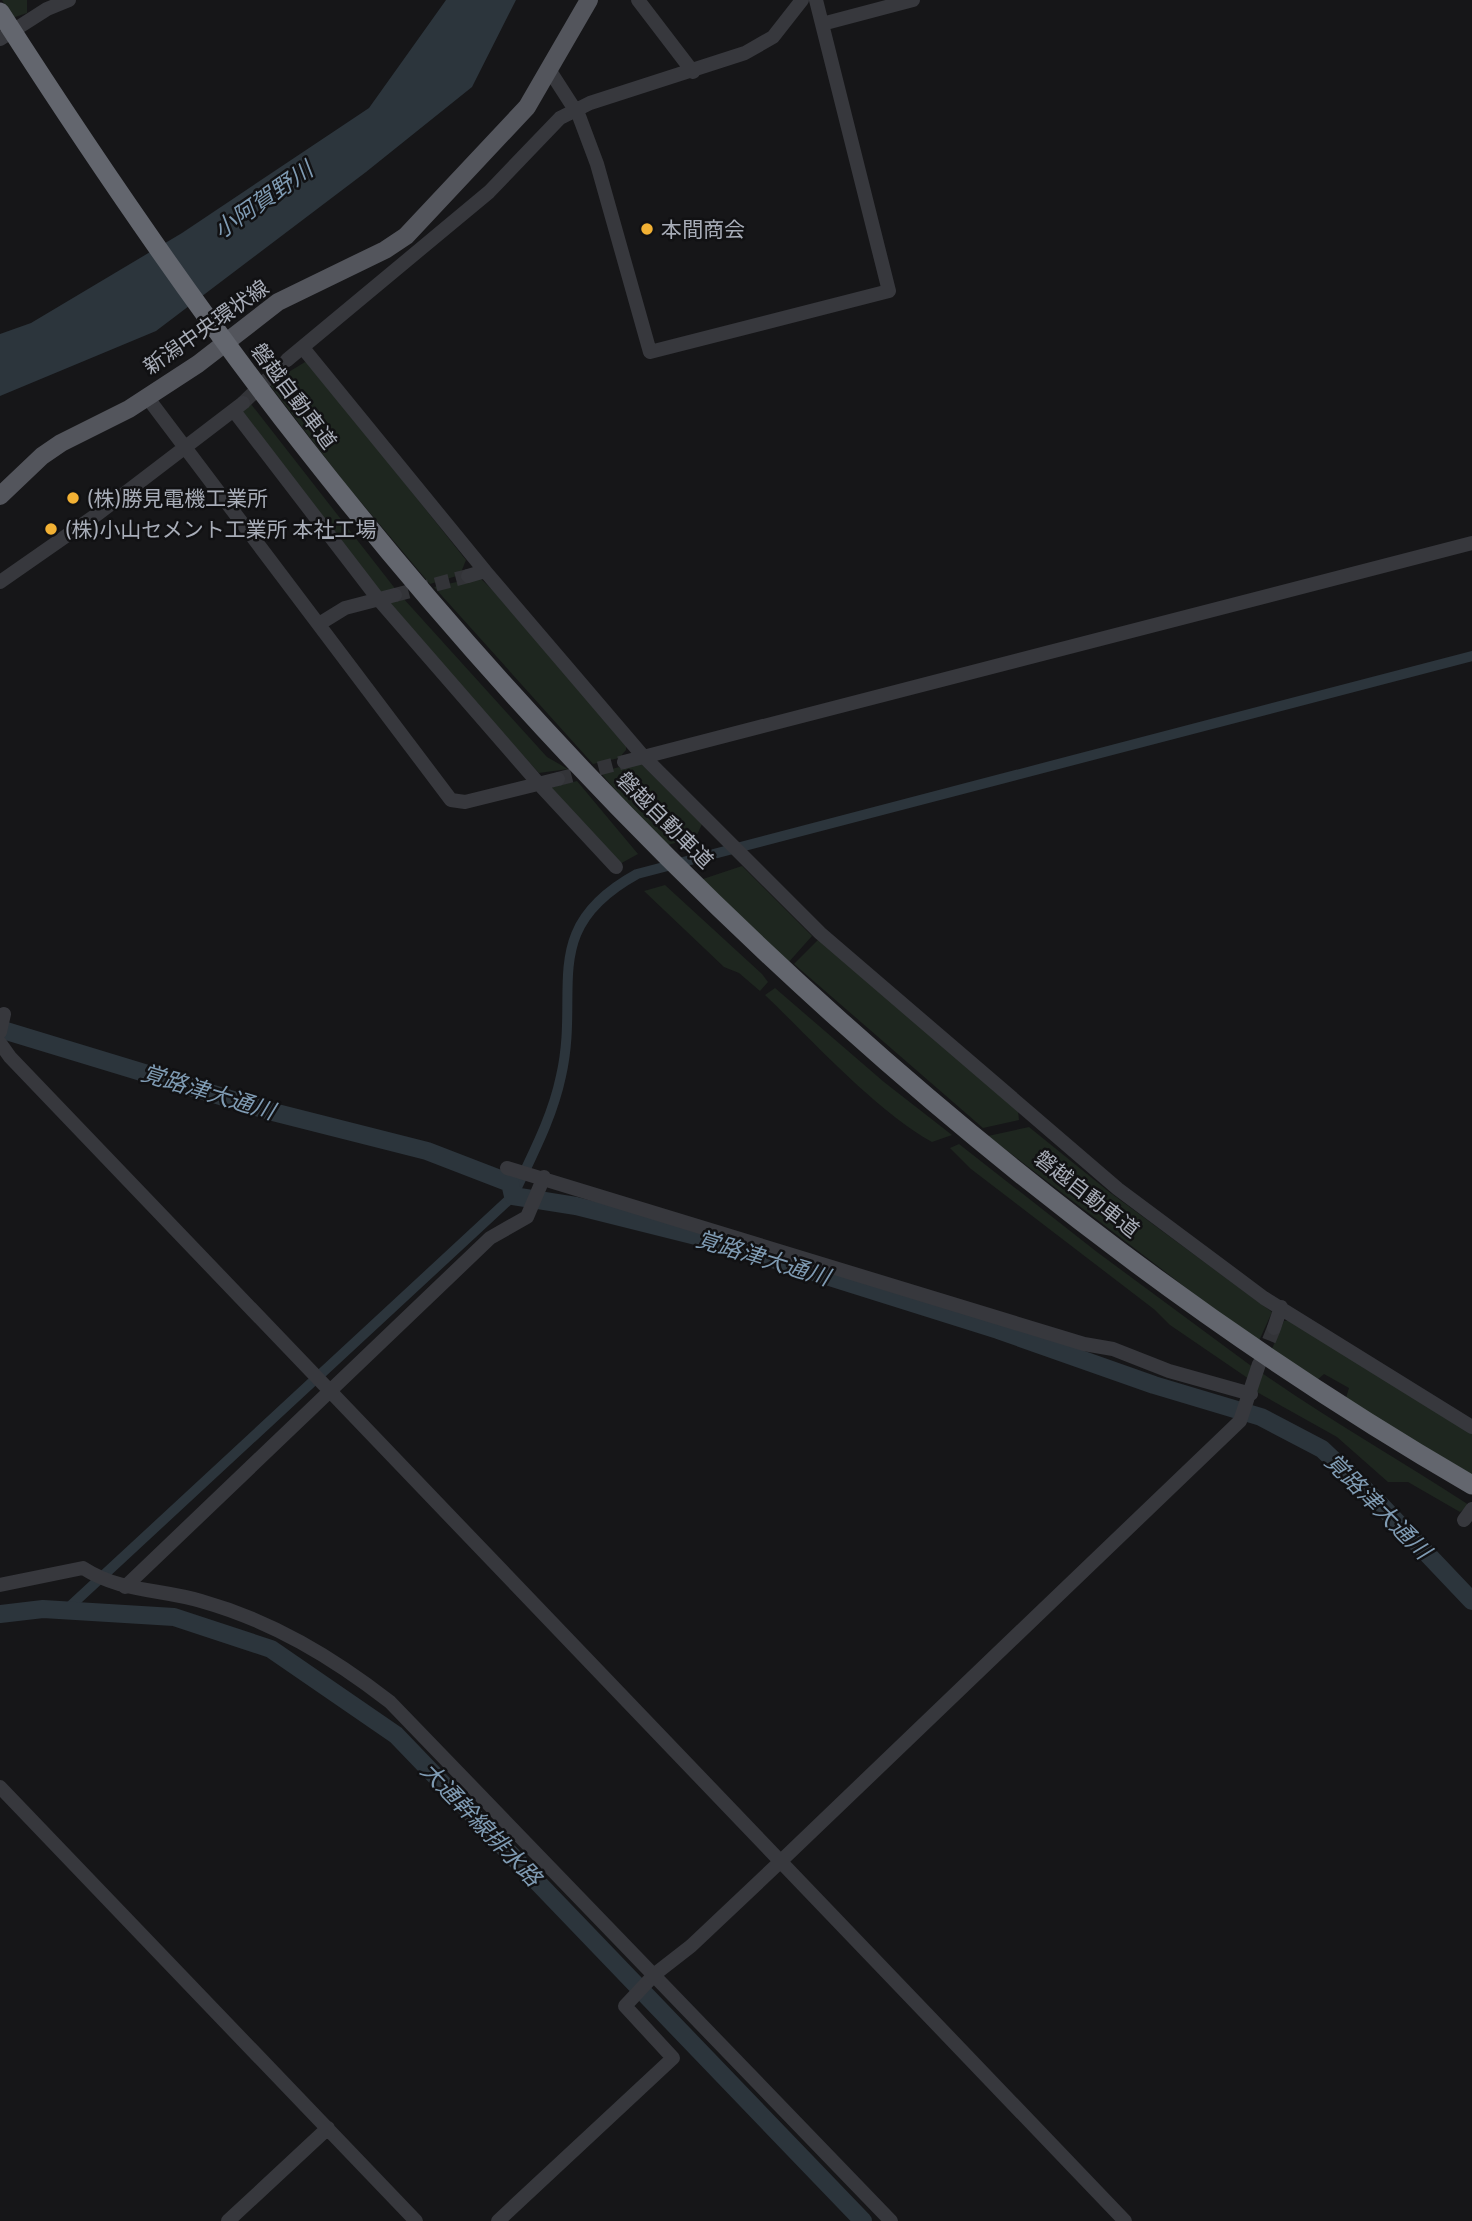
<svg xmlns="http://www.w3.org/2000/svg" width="1472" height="2221" viewBox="0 0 1472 2221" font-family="Cabin,'Noto Sans JP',sans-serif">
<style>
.green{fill:#1e261f}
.water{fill:#2c353c}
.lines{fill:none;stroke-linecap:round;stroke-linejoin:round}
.canal{stroke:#2c353c;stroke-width:10}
.river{stroke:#2c353c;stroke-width:18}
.minor-tunnel{stroke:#333438;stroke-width:14;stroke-dasharray:14 7;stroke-linecap:butt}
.minor{stroke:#37383d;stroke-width:14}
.major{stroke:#53555c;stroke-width:18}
.highway{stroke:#63666e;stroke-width:19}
.poi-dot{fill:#f2b134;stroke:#111113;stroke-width:2.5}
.labels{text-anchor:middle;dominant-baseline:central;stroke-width:5;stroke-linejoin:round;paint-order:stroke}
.poi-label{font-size:21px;fill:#a8adb8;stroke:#111113;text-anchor:start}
.street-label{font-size:21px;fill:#a8adb8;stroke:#111113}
.water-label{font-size:23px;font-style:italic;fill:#7f9bb3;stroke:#111113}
</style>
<rect width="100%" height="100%" fill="#161618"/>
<!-- green -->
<path class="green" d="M2,0H27V13L12,18Z
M305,362L310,364L466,560L460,575L430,584L344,482L269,384Z
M251,404L397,591L379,596L239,412Z
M479,577L506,603L626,743V750L619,758L593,764L434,587Z
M403,598L547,757L568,769L539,773L383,601Z
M639,762L702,824L696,837L668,845L653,834L600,772Z
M577,781L638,854L618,865L549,788Z
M742,866L812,936L787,964L700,880Z
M665,885L762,974L768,982L760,991L739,973L724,967L644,891Z
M819,939L1018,1111L1019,1120L983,1128L794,964Z
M775,988L884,1082L952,1135L932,1142C876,1111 812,1040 765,995Z
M1029,1127L1108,1191L1272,1312L1258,1343L988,1136Z
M959,1144L1097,1252L1254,1368L1249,1379L1170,1325L1155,1310L971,1169L950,1148Z
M1290,1320L1472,1434V1477L1345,1401L1349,1388L1324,1374L1316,1381L1271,1351L1284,1321Z
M1262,1373C1329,1420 1400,1460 1469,1505L1460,1512L1408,1482H1388L1337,1437L1255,1391Z"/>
<!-- water -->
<path class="water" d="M446,0H516L472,87L366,172L156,331L0,396V334L31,323L182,233L369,108Z"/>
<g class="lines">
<!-- canal -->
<path class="canal" d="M66,1610L513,1196C531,1157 552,1119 561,1076C581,989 537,929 637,874L1472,656"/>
<!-- river -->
<path class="river" d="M0,1029L273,1112L427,1151L510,1183L513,1196L576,1206L712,1240L998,1330L1154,1385L1261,1417L1322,1449L1376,1500L1472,1601
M0,1614L43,1609L174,1617L271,1649L396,1735L863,2221"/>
<!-- minor-tunnel -->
<path class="minor-tunnel" d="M243,403L287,360
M395,595L468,576
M558,779L624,762
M1261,1360L1274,1328"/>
<!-- minor -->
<path class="minor" d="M638,0L693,72
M822,24L913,0
M0,39L47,9L69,0
M550,71L579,116L597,164L650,352L889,291L816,0
M303,348L485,571L643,756L820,933L1118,1189L1264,1298L1472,1427
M287,360L489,192L560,118L590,103L745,53L773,37L802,0
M147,397L451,800L465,802L558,779
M234,411L379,600L539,784L616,867
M468,576L485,571
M0,582L99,513L243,403
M319,624L345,608L395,595
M624,762L1472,543
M0,1032L4,1014
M0,1043L10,1057L1125,2221
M507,1168L1084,1344L1113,1349L1169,1371L1251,1394
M1274,1328L1281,1307
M1464,1520L1472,1509
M0,1585L83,1568C120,1592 161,1589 201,1601C272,1621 332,1657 390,1702L891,2221
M125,1587L490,1238L527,1217L544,1177
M0,1787L416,2221
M228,2221L328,2128
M498,2221L673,2058L625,2006L655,1974L691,1946L781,1861L1240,1421L1259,1364"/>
<!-- major -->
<path class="major" d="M0,496L42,456L61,443L129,409L198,364L278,302L385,250L406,236L527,107L589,0"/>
<!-- highway -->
<path class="highway" d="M0,12C95,160 194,306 303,445C619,849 1027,1227 1472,1485"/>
</g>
<!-- markers -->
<g class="poi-dot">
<circle cx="647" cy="229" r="7"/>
<circle cx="73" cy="498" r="7"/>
<circle cx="51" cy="529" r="7"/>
</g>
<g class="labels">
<!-- poi labels -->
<g class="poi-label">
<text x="661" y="229">本間商会</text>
<text x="87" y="498">(株)勝見電機工業所</text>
<text x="65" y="529">(株)小山セメント工業所 本社工場</text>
</g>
<!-- street labels -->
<g class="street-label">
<text transform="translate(206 327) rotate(-35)">新潟中央環状線</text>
<text transform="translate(294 396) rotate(53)">磐越自動車道</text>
<text transform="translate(665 820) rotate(45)">磐越自動車道</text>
<text transform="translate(1087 1194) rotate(38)">磐越自動車道</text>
</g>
<!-- water labels -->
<g class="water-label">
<text transform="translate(263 200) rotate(-35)">小阿賀野川</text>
<text transform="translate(208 1092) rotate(17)">覚路津大通川</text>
<text transform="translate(763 1258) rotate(17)">覚路津大通川</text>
<text transform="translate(1378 1506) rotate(45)">覚路津大通川</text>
<text transform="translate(481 1824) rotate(46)">大通幹線排水路</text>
</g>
</g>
</svg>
